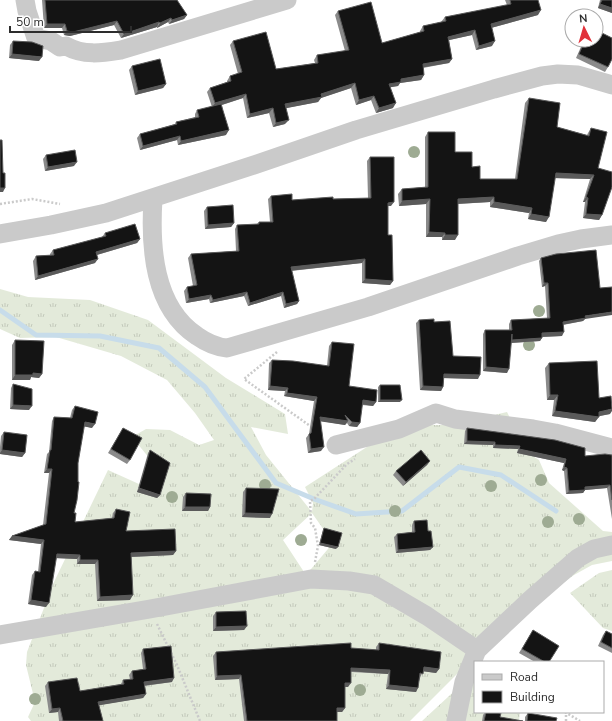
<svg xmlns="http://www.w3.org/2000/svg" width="612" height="721" viewBox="0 0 612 721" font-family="'Nunito Sans',sans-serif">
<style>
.grass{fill:url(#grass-tufts);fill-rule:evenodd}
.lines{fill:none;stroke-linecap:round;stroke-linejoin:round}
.stream{stroke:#c7dcea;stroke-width:5}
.path{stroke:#cacaca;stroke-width:2.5;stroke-dasharray:2 2;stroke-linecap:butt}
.minor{stroke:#cacaca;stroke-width:19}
.tree{fill:#9eab93}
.wall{fill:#8a8a8a}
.shaded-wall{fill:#5a5a5a}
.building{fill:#141414;stroke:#5a5a5a}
</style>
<defs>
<pattern id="grass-tufts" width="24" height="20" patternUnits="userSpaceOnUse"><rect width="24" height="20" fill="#e3eada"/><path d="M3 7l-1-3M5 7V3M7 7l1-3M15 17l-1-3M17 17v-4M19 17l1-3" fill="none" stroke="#c3c9bb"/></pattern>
</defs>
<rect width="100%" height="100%" fill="#fff"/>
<!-- grass -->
<path class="grass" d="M0,289L28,297L90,300L148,320L226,378L285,414L288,434L251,427L266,455L312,512L313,503L305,487L387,434L418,425H451L507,412L517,432L513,443L539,460L549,483L603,531L612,532V561L592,565L574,575L541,599L477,654L410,721H31L28,717L35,702L26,665L27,652L54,582L108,470L150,489V459L132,437L146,429L170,430L199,445L214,440L195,413L167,380L121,356L56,337L20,338L0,329ZM312,513L333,543L306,575L283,540Z
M612,570V631L603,628L570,593L599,573Z
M475,672V712H520L519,721H422Z"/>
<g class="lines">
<!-- stream -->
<path class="stream" d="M0,310L36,335L100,336L159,348L205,387L276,483L314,499L356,514L402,511L459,467L501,475L556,511"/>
<!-- path -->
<path class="path" d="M0,204L32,199L60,204
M277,352L244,379L313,428
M315,562L318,546L315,528L311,523L310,501L314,499L347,464L355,459
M157,624L177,665L200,721
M565,712L580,721
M566,721V713"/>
<!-- minor -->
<path class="minor" d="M25,0L27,11L36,38L51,41L60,47L66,46C84,56 102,53 121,50L287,0
M153,199C150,246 153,307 197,336C207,343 215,347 227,348L368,307L518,256L558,244L581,239L612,235
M0,234L51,225L106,213L257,164L356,130L494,89L542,76L558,74L578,75L612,85
M336,445L399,429L436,413L455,419L533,429L555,433L612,448
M0,635L150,609L311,579L349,581L374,585L427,616L477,650
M456,721L464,682L477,650L530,600L578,558L594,549L612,545"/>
</g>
<!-- trees -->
<g class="tree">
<circle cx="414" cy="152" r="6"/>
<circle cx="539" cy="311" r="6"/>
<circle cx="529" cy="345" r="6"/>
<circle cx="541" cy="480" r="6"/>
<circle cx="265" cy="485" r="6"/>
<circle cx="491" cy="486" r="6"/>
<circle cx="172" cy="497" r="6"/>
<circle cx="395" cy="511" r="6"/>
<circle cx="579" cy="519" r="6"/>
<circle cx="548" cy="522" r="6"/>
<circle cx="301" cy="540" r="6"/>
<circle cx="360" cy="690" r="6"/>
<circle cx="35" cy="699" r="6"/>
</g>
<!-- wall -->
<path class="wall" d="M42,0H177L187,15L184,19L169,24L168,22L157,28V27L121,38L114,25L70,36L64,35L62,28H44Z
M505,0H538V15L491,28L492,46L476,50L472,35L449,40L452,59L449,63L423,68L424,75L421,80L400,83L398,86L390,87L393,108L376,113L371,100L356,105L351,88L321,98L318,102L286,108L285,124L273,127L269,113L247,118L243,98L222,105L226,135L178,145L177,140L140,150L137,138L140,134L175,124L176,122L195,117V114L197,110L212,107L207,92L210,88L227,82V81L230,76L238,74L230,45L233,41L276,69L315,63L314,60L317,55L345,51L335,15L338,11L382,43L420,32V31L423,26L441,22L445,17L507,5Z
M600,0H612V13L598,8Z
M584,40H596L608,67L605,72L576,58Z
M13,41L39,61L9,58L10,45Z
M132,66L166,84L163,88L135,95L129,70Z
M529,98L557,127L587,135L588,133L591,128L598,168L602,215L599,220L583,218L585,202H583L590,179L555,178L546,222L528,219L529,213L490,207V202L458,204L455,240H442V237H426V204L399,206L398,194L402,189L425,187V137L428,132L472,167L480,179H515L525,103Z
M46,155L74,166L45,171L43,159Z
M370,157L391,206H388V235L393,281L390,285L362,283V263L291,271L299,301L297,304L284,308L281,296L248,306L244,296L210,303L209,299L186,303L184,291L187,287L193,286L188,258L191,254L236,251L235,229L237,225L257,224L259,222H270L268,199L271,196L292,200L368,198L367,161Z
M207,207L234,223L231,227L205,229L204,211Z
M105,233L140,239L137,243L97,255L95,263L35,280L33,261L36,256L50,255V254L53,250L102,237Z
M541,258L585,319L583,321L563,325L562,336L542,337L540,341L511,343L507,373L483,371V334L485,330H509V324L511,320L547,318L545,286L542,287L539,261Z
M419,320L434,322L453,356L478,379L444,378L443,387L441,391L420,390L416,323Z
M15,340L42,374L39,378L31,377L30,380H12V345Z
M332,342L349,386L376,402L373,406L362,405L360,423L357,427L349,426L347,423L345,425L321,421V451L308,453L306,438L309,434L314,401L284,396L285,391L268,390L269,363L272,360L327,366L329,346Z
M549,363L599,398L610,414L599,416L595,422L552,416L554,400H547L545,368Z
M13,384L29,410L10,409L11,388Z
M380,385L400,402H378V387Z
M75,406L92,428L84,426L78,463L74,513L75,522L112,518L113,513L116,509L126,531L176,551L173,555L131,557L130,600L97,601L95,564H77V559L56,558L46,607L28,604L32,575L35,571L38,572L41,544L9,540L12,536L43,525L49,473H44L47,454L49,452L52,421L54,417L70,418L72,410Z
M123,428L130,460L127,464L108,453Z
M467,428L585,456L612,455V519L607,488L585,490L583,493L566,494L564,471L562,470L564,463L517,453L518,449L493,448V445L464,444L465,431Z
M4,432L25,453L22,457L0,454V447L1,436Z
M150,450L160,495L157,498L137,492L148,453Z
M430,461L427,465L403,486L393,475L396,471Z
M246,488L270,518L242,517L243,492Z
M186,493L210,507L208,511H182L183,497Z
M414,521L428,531L433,547L430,550L396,553L394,537L397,534L412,532V525Z
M324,528L336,549L319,545L323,530Z
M216,612L247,626L244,630L213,631V616Z
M533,630L549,662H535L519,653Z
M606,631L612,634V653L598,646L603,635Z
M379,643L439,669L436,673L423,671L420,678L416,692L386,689L388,674L351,672L348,687H345V708L342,712H337V721H244L239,679L215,680L213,656L216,652L351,648L376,650V647Z
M143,649L172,682L144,686L146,694L143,698L99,705L103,721H59L58,712L49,713L45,686L48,682L80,691L121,684L123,680L130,679L129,675L132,671L143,669L141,653Z
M485,712H495L500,717L523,721H482L483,715Z
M528,713L556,721H525V717Z"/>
<!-- shaded-wall -->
<path class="shaded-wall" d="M600,4L612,8V13L598,8Z
M541,10L538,15L487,29L491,24Z
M187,15L184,19L169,24L172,20Z
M171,18L168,22L157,28L160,23Z
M117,21L114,25L70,36L64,35L67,31Z
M159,22L157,27L121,38L124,34Z
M47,24H65L62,28H44Z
M475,30L472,35L445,41L448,37Z
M495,41L492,46L476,50L479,46Z
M12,54L42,57L39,61L9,58Z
M452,59L449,63L419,68L423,64Z
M424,75L421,80L400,83L398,86L386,88L389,84L401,79Z
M355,83L351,88L321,98L318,102L282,109L285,104L321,94Z
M166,84L163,88L135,95L138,91Z
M246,94L243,98L212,108L215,103Z
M374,96L371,100L356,105L359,100Z
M396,103L393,108L376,113L379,108Z
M273,108L269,113L247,118L250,114Z
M289,120L285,124L273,127L276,123Z
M229,130L226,135L178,145L181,141Z
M180,136L177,140L140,150L143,146Z
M77,162L74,166L45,171L48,167Z
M556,173L594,175L590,179L552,178Z
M0,188H5L3,192H0Z
M494,197L490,202L455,204L458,199Z
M586,197L588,198L585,202H583Z
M430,199L426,204L399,206L402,201Z
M394,202L391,206H385L388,203Z
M494,202L532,208L529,213L490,207Z
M531,214L549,217L546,222L528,219Z
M586,214L602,215L599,220L583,218Z
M234,223L231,227L205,229L208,225Z
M429,232L445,233L442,237H426Z
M445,235H458L455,240H442Z
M140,239L137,243L93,256L96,252Z
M98,259L95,263L35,280L38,276Z
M365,259L362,263L288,271L291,267Z
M365,279L393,281L390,285L362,283Z
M544,283H548L545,286L542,287Z
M247,292L244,296L210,303L213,300Z
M283,292L281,296L248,306L250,303Z
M211,295L209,299L186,303L189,299Z
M299,301L297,304L284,308L286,304Z
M612,312V315L585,319L583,321L561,325L563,322L585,316Z
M564,332L562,336L539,337L542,333Z
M542,338L540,341L510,343L512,340Z
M486,367L509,369L507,373L483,371Z
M33,373L42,374L39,378L31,377L30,380H12L15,375Z
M444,374L480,375L478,379L441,378Z
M270,386L288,388L285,391L268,390Z
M423,386L443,387L441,391L420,390Z
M287,393L317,397L314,401L284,396Z
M550,395H558L554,400H547Z
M363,400L376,402L373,406L360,404Z
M380,400H402L400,402H378Z
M13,405L32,406L29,410L10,409Z
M612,409V411L610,414L595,417L599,412Z
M555,411L599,417L595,422L552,416Z
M320,417L348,421L345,425L318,421Z
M85,422L95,424L92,428L82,426Z
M352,422L360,423L357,427L349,426Z
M467,441L495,442L493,445L464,444Z
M495,445L520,446L518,449L493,448Z
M324,447L321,451L308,453L311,449Z
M519,449L566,459L564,463L517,453Z
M2,450L25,453L22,457L0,454V453Z
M430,461L427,465L403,486L406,482Z
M564,467L567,468L564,471L562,470Z
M47,469H52L49,473H44Z
M610,485L607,488L585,490L583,493L566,494L569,491L585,487Z
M139,488L160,495L157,498L137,492Z
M185,507H210L208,511H182Z
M245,513L272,514L270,518L242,517Z
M12,536L44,540L41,544L9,540Z
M320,543L338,547L336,549L319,545Z
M433,547L430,550L396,553L398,550Z
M176,551L173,555L128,557L131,553Z
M57,554L80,555L77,559L54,558Z
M80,560H98L95,564H77Z
M133,595L130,600L97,601L100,597Z
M31,600L49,603L46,607L28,604Z
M247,626L244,630L213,631L216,627Z
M424,667L439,669L436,673L421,671Z
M351,668L390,670L388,674L348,671Z
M241,675L239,679L215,680L217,676Z
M174,678L172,682L141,686L144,682Z
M345,683H351L348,687H342Z
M389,685L418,688L416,692L386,689Z
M146,694L143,698L95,706L98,702Z
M60,708L58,712L49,713L52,709Z
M337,708H345L342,712H335Z"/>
<!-- building -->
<path class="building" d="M45,0H177L187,15L172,20L171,18L160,23L159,22L124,34L117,21L73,32L67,31L65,24H47Z
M510,0H538L541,10L491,24L495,41L479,46L475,30L448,37L452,59L423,64L424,75L401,79V82L389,84L396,103L379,108L374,96L359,100L355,83L321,94L322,97L285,104L289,120L276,123L273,108L250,114L246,94L215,103L210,88L231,81L230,76L242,72L233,41L266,32L276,69L318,63L317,55L349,50L338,11L371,2L382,43L424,31L423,26L446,21L445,17L511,4Z
M602,0H612V8L600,4Z
M596,30L612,38V59L608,67L579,54L585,40H596Z
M13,41L32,42L43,46L42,57L12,54Z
M160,59L166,84L138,91L132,66Z
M529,98L560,103L557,127L589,136L591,128L607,132L598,168L612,172V187L602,215L586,214L588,198L586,197L594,175L556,173L549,217L531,214L532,208L494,202V197L458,199V235H445V233L429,232L430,199L402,201V189L428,187V132H455V152H472V167L480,166V179H517Z
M221,104L229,130L181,141L180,136L143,146L140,134L177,124L176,122L199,117L197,110Z
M0,140H2L3,173H5V188H0Z
M75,150L77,162L48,167L46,155Z
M370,157H394V202L388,203V235H392L393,281L365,279V259L291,267L299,301L286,304L283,292L250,303L247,292L213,300L211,295L189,299L187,287L197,285L191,254L239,251L237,225L259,224V222H273L271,196L292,194V200L333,197V199L371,198Z
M233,205L234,223L208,225L207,207Z
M135,224L140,239L96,252L98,259L38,276L36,256L54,255L53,250L106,236L105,233Z
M596,250L600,288L612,287V312L585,316L586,318L563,322L564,332L542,333V338L512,340V334L509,369L486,367L485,330H512L511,320L550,318L548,283H544L541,258L556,254Z
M434,319V322L450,321L453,356L481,357L480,375L444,374L443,387L423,386L419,320Z
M15,340L44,341L42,374L33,373V375H15Z
M332,342L354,344L349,386L377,390L376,402L363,400L360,423L352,422L345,415L348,421L320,417L324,447L311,449L309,434L311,433L317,397L287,393L288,388L270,386L272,360L293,361L329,366Z
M597,361L599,398L611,396L612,409L599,412V417L555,411L558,395H550L549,363Z
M13,384L32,389V406L13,405Z
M380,385H400L402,400H380Z
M75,406L98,412L95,424L85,422L78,463V482H79L77,500L74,513H76L75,522L114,518L116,509L130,512L126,531L175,529L176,551L131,553L133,595L100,597L98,560H80V555L57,554L49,603L31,600L35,571L40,572L44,540L12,536L46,524L52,469H47L50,450H51L54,417L72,418Z
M123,428L142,438L130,460L111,449Z
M467,428L555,440L585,448V456L605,454L612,455V500L610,485L585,487V490L569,491L567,468L564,467L566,459L519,449L520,446L495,445V442L467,441Z
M4,432L27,435L25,453L2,450Z
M150,450L170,463L160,495L139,488Z
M421,450L430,461L406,482L396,471Z
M246,488L279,489L272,514L245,513Z
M186,493L211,494L210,507H185Z
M427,520L428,531H431L433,547L398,550L397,534L415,532L414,521Z
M324,528L342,533L338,547L320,543Z
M246,611L247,626L216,627V612Z
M533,630L559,646L549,662H545L522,649Z
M606,631L612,634V648L601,642Z
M351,643V648L379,650V643L441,652L439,669L424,667L423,674L420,673L418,688L389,685L390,670L351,668V683H345V708H337V721H247L241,675L217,676L216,652Z
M171,646L174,678L144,682L146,694L98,702L103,721H63L60,708L52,709L48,682L77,678L80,691L124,684L123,680L133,679L132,671L146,669L143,649Z
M486,712H495L501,713L500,717L523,721H484Z
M528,713L557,718L556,721H527Z"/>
<!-- legend -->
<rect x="474" y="661" width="130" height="52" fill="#ffffff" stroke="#ababab"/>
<rect x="482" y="674" width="20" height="6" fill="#cacaca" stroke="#ababab"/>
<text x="510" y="681" font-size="12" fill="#2d2d2d">Road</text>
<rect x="482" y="691" width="20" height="12" fill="#141414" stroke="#ababab"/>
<text x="510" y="701" font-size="12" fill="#2d2d2d">Building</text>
<!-- north arrow -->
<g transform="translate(584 28) rotate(355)"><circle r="19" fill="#ffffff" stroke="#ababab"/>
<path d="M0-3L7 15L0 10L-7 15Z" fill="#e1313a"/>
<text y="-6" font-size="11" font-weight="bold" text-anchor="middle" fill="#2d2d2d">N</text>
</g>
<!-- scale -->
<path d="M10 26v6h121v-6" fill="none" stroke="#2d2d2d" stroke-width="2"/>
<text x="16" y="26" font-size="12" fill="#2d2d2d" stroke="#ffffff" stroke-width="3" paint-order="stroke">50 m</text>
</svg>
